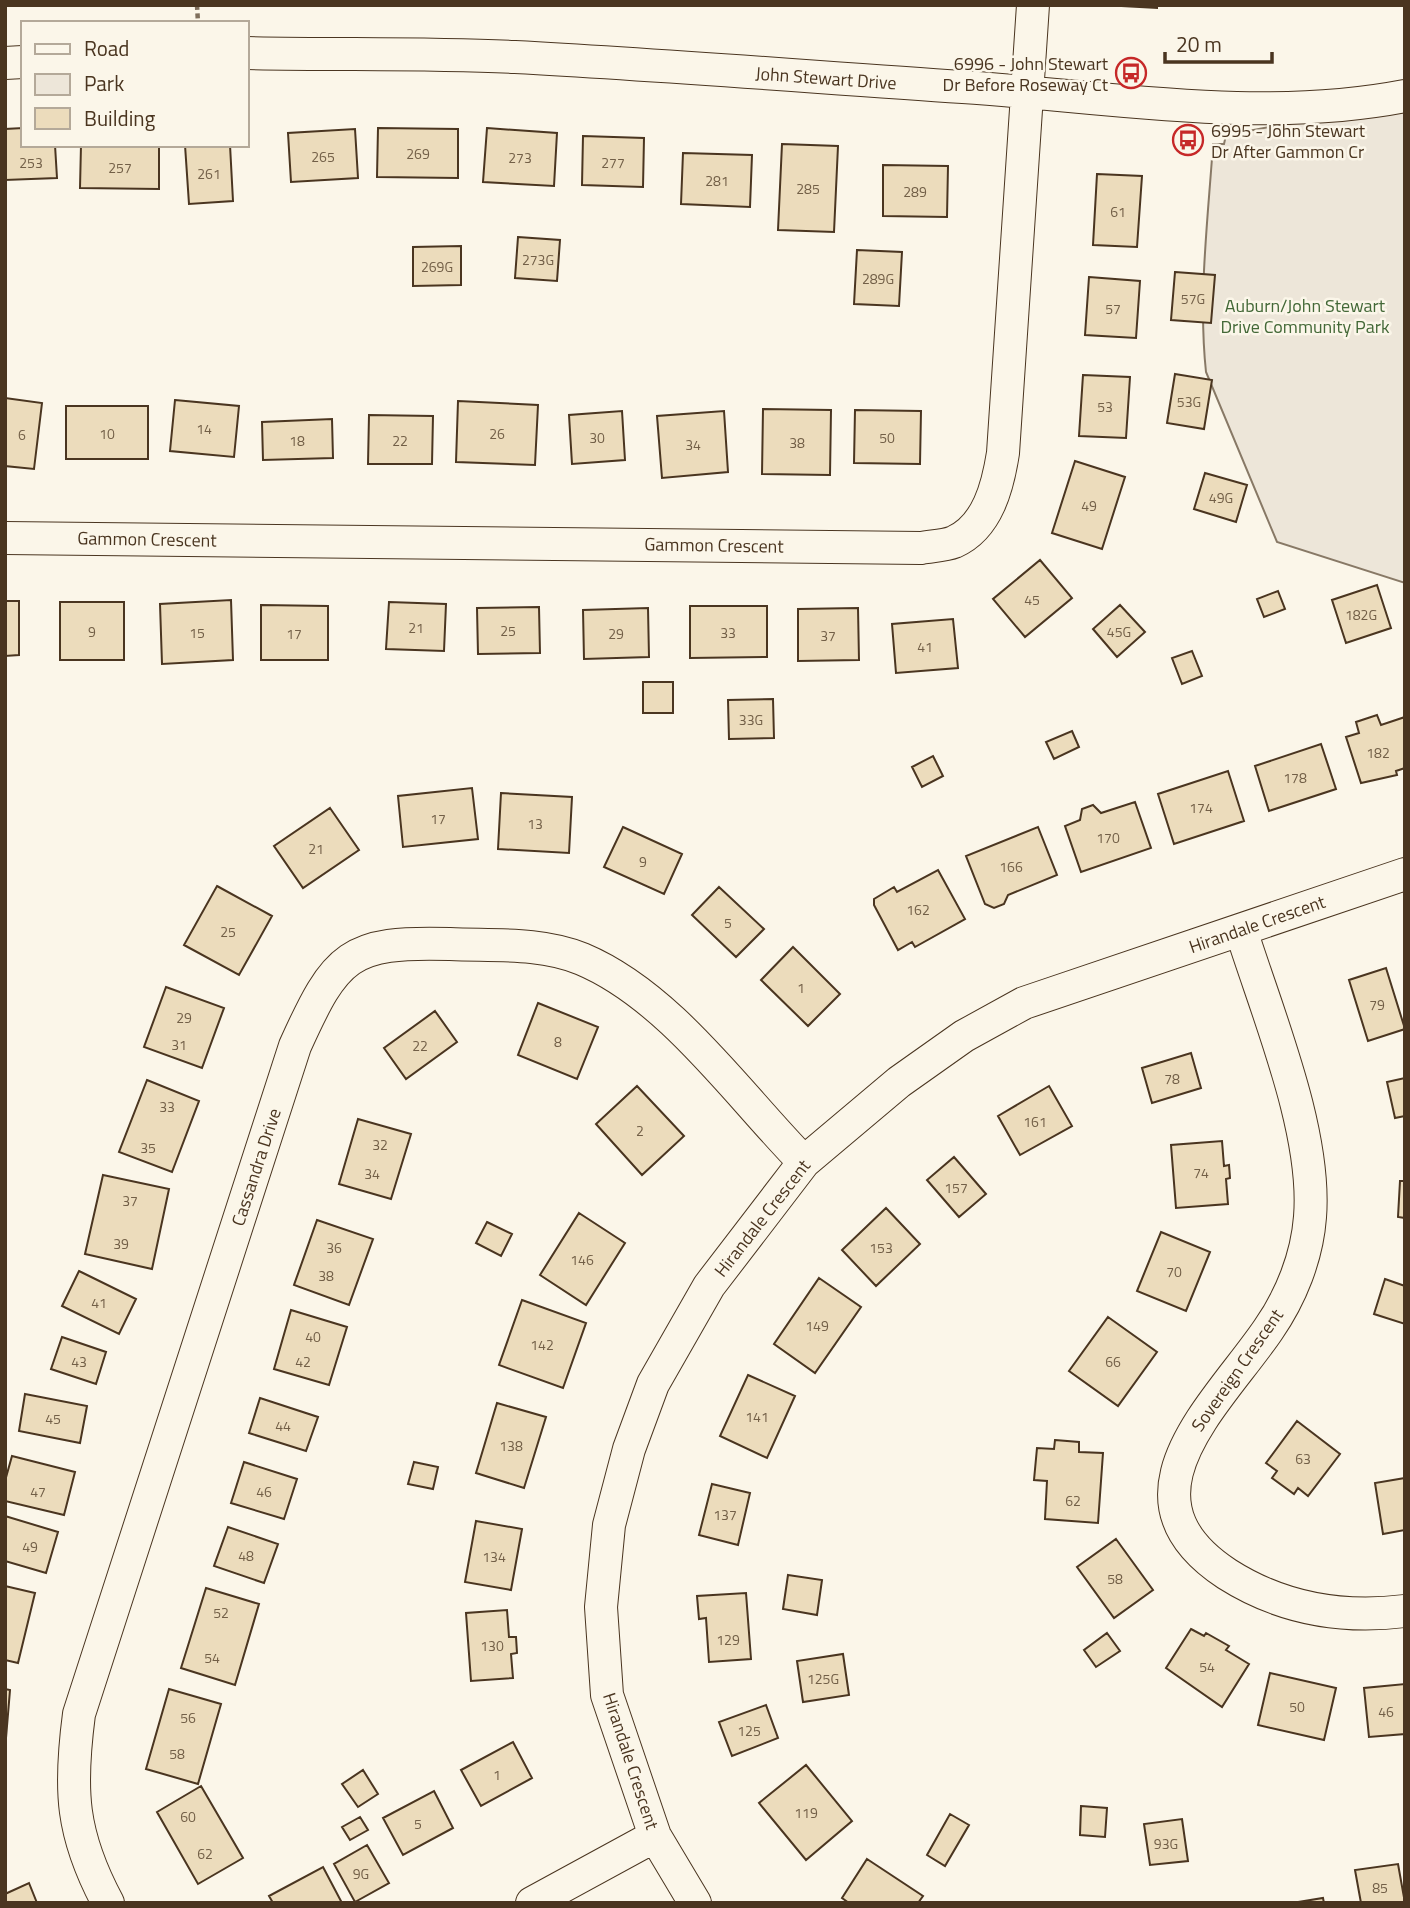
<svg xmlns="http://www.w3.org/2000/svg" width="1410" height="1908" viewBox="0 0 1410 1908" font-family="'Titillium Web',sans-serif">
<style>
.green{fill:#ede6d9;stroke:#887966;stroke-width:2}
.building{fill:#ecdcbc;stroke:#4a3520;stroke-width:2}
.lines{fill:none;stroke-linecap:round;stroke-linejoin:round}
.street-casing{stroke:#4a3520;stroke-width:34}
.path{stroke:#7f6f5c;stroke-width:4.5;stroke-dasharray:5 3.5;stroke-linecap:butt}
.street{stroke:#fbf6e9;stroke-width:32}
.labels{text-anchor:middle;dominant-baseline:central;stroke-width:5;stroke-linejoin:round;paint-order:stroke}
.number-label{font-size:14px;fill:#725f47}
.poi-label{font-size:18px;fill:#4a3520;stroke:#fbf6e9;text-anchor:end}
.street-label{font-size:18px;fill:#4a3520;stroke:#fbf6e9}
.park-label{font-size:18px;fill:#436837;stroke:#fbf6e9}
</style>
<rect width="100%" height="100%" fill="#fbf6e9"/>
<!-- green -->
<path class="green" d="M1405,102V583L1277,542L1206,372C1198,297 1208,219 1213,144H1224L1226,135Z"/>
<!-- building -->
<path class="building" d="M1103,5H1157V8Z
M23,128V145H55L57,178L5,180V129Z
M378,128L458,129V178L377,177Z
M487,128L557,133L554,186L483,182Z
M355,129L358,178L291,182L288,133Z
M583,136L644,138L643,187L582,185Z
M782,144L838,146L834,232L778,230Z
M81,145H159V189L80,188Z
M185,145H230L233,201L189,204Z
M683,153L752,155L750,207L681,204Z
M883,165L948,166L947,217L883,216Z
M1097,174L1142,176L1137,247L1093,245Z
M518,237L560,240L557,281L515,278Z
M461,246V285L413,286V247Z
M857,250L902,252L899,306L854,304Z
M1175,272L1215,275L1211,323L1171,320Z
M1089,277L1140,281L1136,338L1085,335Z
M1175,374L1212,380L1204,429L1167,423Z
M1083,375L1130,377L1126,438L1079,436Z
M5,398L42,403L34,469L5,466Z
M175,400L239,406L234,457L170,451Z
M458,401L538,405L535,465L456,462Z
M66,406H148V459H66Z
M763,409L831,410L830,475L762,474Z
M855,410L921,411L920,464L854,463Z
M622,411L625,460L572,464L569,415Z
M724,411L728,472L662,478L657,416Z
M369,415L433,416L432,464H368Z
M332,419L333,458L263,460L262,422Z
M1075,461L1125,477L1102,549L1052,533Z
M1205,473L1247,485L1236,522L1194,509Z
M1040,560L1072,598L1025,637L993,599Z
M1377,585L1391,628L1346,643L1332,600Z
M1278,591L1285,609L1264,617L1257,599Z
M231,600L233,660L162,664L160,604Z
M5,601H19V655L5,656Z
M60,602H124V660H60Z
M389,602L446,604L444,651L386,649Z
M261,605L328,606V660H261Z
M1120,605L1145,632L1117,657L1093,629Z
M690,606H767V657L690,658Z
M539,607L540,653L478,654L477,608Z
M648,608L649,657L584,659L583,610Z
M858,608L859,660L798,661V609Z
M953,619L958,668L896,673L892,624Z
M1192,651L1202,676L1182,684L1172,658Z
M643,682H673V713H643Z
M773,699L774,738L729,739L728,700Z
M1377,715L1381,725L1405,717V768L1396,771L1397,775L1361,783L1346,737L1359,733L1356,722Z
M1072,731L1079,747L1054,759L1046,742Z
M1321,744L1336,789L1269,811L1255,766Z
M933,756L943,776L922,787L912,767Z
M1228,771L1244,821L1174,844L1158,794Z
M472,788L478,839L403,847L398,796Z
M501,793L572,797L569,853L498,849Z
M1135,802L1151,848L1081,872L1065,826L1080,820L1082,809L1093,805L1101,813Z
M330,808L359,850L303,888L274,846Z
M623,827L682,854L664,894L604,867Z
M1038,827L1057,875L1008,895L1004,904L994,908L985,904L966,856Z
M938,870L965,919L915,947L912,942L898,950L874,905V899L894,887L897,892Z
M217,886L272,916L239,975L184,945Z
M719,887L764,929L736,957L692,915Z
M793,947L840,994L808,1026L761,980Z
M1386,968L1405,1029L1368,1041L1349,980Z
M166,987L224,1008L202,1068L144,1047Z
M538,1003L598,1027L577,1079L518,1055Z
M435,1011L457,1042L406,1079L384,1048Z
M1191,1053L1201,1088L1152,1103L1142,1068Z
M1405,1078V1116L1395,1118L1387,1082Z
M147,1080L199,1101L172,1172L119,1152Z
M637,1086L684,1136L642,1175L596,1124Z
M1049,1086L1072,1126L1020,1155L998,1116Z
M358,1119L411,1134L391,1199L339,1184Z
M1222,1141L1224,1166L1229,1165L1230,1178L1226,1179L1228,1204L1176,1208L1171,1145Z
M954,1157L986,1194L959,1217L927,1180Z
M103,1175L169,1189L152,1269L85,1254Z
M1400,1181H1405V1218L1398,1217Z
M886,1208L920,1244L876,1286L842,1250Z
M579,1213L625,1243L586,1305L540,1275Z
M317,1220L373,1239L349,1305L294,1285Z
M487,1222L512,1234L501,1256L476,1243Z
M1161,1232L1210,1252L1186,1311L1137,1291Z
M79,1271L136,1299L119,1334L62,1306Z
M819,1278L861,1307L815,1373L774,1344Z
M1385,1279L1405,1286V1324L1374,1314Z
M522,1300L586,1323L563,1388L499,1365Z
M291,1310L347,1327L329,1385L274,1369Z
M1108,1317L1157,1352L1118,1406L1069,1371Z
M62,1337L106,1352L96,1384L51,1369Z
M748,1375L795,1396L767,1458L720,1436Z
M25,1394L87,1406L80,1443L19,1431Z
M260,1398L318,1417L306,1451L249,1433Z
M497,1403L546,1417L524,1488L476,1473Z
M1297,1421L1340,1454L1308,1496L1298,1488L1294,1494L1272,1478L1277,1471L1266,1463Z
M1055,1440L1079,1442V1452L1103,1453L1098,1523L1045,1519L1047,1481L1034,1480L1037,1448L1054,1449Z
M12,1456L75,1472L64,1515L5,1501V1481Z
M244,1462L297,1479L284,1519L231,1503Z
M414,1462L438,1467L433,1489L408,1484Z
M1405,1478V1530L1383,1534L1375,1483Z
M712,1484L750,1493L738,1545L699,1535Z
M5,1516L58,1532L46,1573L5,1561Z
M476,1521L522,1529L511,1590L465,1582Z
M228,1527L278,1544L264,1583L214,1566Z
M1116,1539L1153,1590L1114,1618L1077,1567Z
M788,1575L822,1580L817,1615L783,1609Z
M5,1586L35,1593L18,1663L5,1660Z
M206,1588L259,1604L235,1685L181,1668Z
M746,1593L751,1659L709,1662L706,1618L699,1619L697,1596Z
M507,1610L509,1637H516L517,1653L511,1654L513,1678L471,1681L466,1613Z
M1191,1629L1204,1636L1206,1633L1229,1646L1226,1650L1249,1664L1222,1707L1166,1668Z
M1107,1633L1120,1651L1096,1667L1084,1650Z
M843,1654L849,1695L803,1702L797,1661Z
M1270,1673L1336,1688L1324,1740L1258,1725Z
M1405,1684V1734L1369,1737L1364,1688Z
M5,1689L10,1690L5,1750Z
M169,1689L221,1704L198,1784L146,1769Z
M766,1705L778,1738L732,1756L719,1722Z
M513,1742L532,1778L481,1806L461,1770Z
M806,1765L852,1821L806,1860L759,1803Z
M363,1770L378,1794L358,1807L342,1784Z
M201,1786L243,1858L198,1884L157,1812Z
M434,1791L453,1828L403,1855L383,1818Z
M1081,1806L1107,1808L1105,1837L1080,1835Z
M950,1814L969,1825L945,1866L927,1855Z
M360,1817L368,1830L350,1840L342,1827Z
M1182,1819L1188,1861L1150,1865L1144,1824Z
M367,1845L389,1883L355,1902L334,1864Z
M867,1859L923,1896L918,1903H849L842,1898Z
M1398,1864L1405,1903H1361L1355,1870Z
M323,1867L342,1903H273L269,1896Z
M29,1883L37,1903H5V1894Z
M1323,1898L1324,1903H1292Z"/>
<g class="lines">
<!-- street casing -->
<g class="street-casing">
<path id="street" d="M247,53C336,55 426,53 515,57C664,65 814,77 963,87C1110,97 1259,124 1405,96
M5,63L23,62
M5,538L921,548C931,546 944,546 954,542C988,527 998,485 1003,453L1033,5
M1241,930C1267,1013 1317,1131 1310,1217C1307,1257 1291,1297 1268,1330C1216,1406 1110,1497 1227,1574C1282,1609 1341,1619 1405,1611
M108,1903C71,1834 69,1790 79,1714L295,1046C336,955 349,941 450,944C493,946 541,942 582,959C670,996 738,1095 804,1162
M532,1903L655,1836
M695,1903L655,1836L607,1695L601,1607L609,1525L629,1449L653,1384L709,1286L804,1162L899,1082L964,1036L1024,1003L1405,874"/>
</g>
<!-- path -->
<path class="path" d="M197,5L198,23"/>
<!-- street -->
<use href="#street" class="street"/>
</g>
<!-- icons -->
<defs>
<g id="bus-ring" transform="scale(1.575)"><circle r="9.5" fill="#fbf6e9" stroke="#c62828" stroke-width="1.5"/><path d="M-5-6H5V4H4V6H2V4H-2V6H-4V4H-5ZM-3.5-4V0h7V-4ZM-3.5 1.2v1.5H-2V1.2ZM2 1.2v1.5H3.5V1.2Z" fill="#c62828"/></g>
</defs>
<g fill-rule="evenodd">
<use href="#bus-ring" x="1131" y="73"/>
<use href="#bus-ring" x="1188" y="140"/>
</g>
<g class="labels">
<!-- number labels -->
<g class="number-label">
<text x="418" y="153">269</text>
<text x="323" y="156">265</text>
<text x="520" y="157">273</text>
<text x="31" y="162">253</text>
<text x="613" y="162">277</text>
<text x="120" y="167">257</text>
<text x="209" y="173">261</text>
<text x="717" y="180">281</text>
<text x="808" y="188">285</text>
<text x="915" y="191">289</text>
<text x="1118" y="211">61</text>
<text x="538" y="259">273G</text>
<text x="437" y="266">269G</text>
<text x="878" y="278">289G</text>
<text x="1193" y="298">57G</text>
<text x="1113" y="308">57</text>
<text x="1189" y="401">53G</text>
<text x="1105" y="406">53</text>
<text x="204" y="428">14</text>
<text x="107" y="433">10</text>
<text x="497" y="433">26</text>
<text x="22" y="434">6</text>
<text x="597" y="437">30</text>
<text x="887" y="437">50</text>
<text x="297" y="440">18</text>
<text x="400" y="440">22</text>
<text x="797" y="442">38</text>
<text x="693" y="444">34</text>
<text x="1221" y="497">49G</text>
<text x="1089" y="505">49</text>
<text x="1032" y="599">45</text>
<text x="1361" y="614">182G</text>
<text x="416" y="627">21</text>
<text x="508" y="630">25</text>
<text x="92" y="631">9</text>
<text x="1119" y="631">45G</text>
<text x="197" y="632">15</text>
<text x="728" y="632">33</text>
<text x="294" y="633">17</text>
<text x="616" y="633">29</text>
<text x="828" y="635">37</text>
<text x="925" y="646">41</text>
<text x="751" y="719">33G</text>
<text x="1378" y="752">182</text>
<text x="1295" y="777">178</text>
<text x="1201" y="807">174</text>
<text x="438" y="818">17</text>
<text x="535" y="823">13</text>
<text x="1108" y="837">170</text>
<text x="316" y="848">21</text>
<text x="643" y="861">9</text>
<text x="1011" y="866">166</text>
<text x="918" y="909">162</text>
<text x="728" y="922">5</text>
<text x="228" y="931">25</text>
<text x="801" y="987">1</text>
<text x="1377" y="1004">79</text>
<text x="184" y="1017">29</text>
<text x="558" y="1041">8</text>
<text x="179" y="1044">31</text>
<text x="420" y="1045">22</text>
<text x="1172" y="1078">78</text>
<text x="167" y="1106">33</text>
<text x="1035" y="1121">161</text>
<text x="640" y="1130">2</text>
<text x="380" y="1144">32</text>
<text x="148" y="1147">35</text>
<text x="1201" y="1172">74</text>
<text x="372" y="1173">34</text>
<text x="956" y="1187">157</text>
<text x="130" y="1200">37</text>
<text x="121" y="1243">39</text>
<text x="334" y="1247">36</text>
<text x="881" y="1247">153</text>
<text x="582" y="1259">146</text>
<text x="1174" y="1271">70</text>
<text x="326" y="1275">38</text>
<text x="99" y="1302">41</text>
<text x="817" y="1325">149</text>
<text x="313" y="1336">40</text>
<text x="542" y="1344">142</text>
<text x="79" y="1361">43</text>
<text x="303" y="1361">42</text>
<text x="1113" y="1361">66</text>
<text x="757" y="1416">141</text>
<text x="53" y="1418">45</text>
<text x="283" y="1425">44</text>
<text x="511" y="1445">138</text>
<text x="1303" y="1458">63</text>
<text x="38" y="1491">47</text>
<text x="264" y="1491">46</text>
<text x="1073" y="1500">62</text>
<text x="725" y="1514">137</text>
<text x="30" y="1546">49</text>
<text x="246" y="1555">48</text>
<text x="494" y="1556">134</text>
<text x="1115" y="1578">58</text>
<text x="221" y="1612">52</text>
<text x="728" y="1639">129</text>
<text x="492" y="1645">130</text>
<text x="212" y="1657">54</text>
<text x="1207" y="1666">54</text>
<text x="823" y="1678">125G</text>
<text x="1297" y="1706">50</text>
<text x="1386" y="1711">46</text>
<text x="188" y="1717">56</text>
<text x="749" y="1730">125</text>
<text x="177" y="1753">58</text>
<text x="497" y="1774">1</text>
<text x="806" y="1812">119</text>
<text x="188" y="1816">60</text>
<text x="418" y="1823">5</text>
<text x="1166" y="1843">93G</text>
<text x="205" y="1853">62</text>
<text x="361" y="1873">9G</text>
<text x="1380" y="1887">85</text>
</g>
<!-- poi labels -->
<g class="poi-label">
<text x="1108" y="63">6996 - John Stewart<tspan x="1108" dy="21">Dr Before Roseway Ct</tspan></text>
<text x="1211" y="130" text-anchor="start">6995 - John Stewart<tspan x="1211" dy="21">Dr After Gammon Cr</tspan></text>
</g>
<!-- street labels -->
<g class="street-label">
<text transform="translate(826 78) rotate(4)">John Stewart Drive</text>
<text transform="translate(147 539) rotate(1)">Gammon Crescent</text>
<text transform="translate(714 545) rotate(1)">Gammon Crescent</text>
<text transform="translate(1257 924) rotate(-19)">Hirandale Crescent</text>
<text transform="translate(256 1167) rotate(-72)">Cassandra Drive</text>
<text transform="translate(762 1218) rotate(-52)">Hirandale Crescent</text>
<text transform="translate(1237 1370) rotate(-55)">Sovereign Crescent</text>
<text transform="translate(631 1761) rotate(72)">Hirandale Crescent</text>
</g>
<!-- park labels -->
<g class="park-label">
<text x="1305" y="305">Auburn/John Stewart<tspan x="1305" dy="21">Drive Community Park</tspan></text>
</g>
</g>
<!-- border -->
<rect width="1410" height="1908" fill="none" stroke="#4a3520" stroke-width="14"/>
<!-- legend -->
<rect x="21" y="21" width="228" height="126" fill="#fbf6e9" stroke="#b4a999" stroke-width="2"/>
<rect x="35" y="44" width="35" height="10" fill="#fbf6e9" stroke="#b4a999" stroke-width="2"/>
<text x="84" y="56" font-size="21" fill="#4a3520">Road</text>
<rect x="35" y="74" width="35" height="21" fill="#ede6d9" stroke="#b4a999" stroke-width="2"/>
<text x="84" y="91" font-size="21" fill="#4a3520">Park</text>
<rect x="35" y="108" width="35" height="21" fill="#ecdcbc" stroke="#b4a999" stroke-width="2"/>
<text x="84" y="126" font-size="21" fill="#4a3520">Building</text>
<!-- scale -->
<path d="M1165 52v10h107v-10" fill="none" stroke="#4a3520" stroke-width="3.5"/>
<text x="1176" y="52" font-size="21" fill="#4a3520" stroke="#fbf6e9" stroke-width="5" paint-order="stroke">20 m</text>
</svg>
